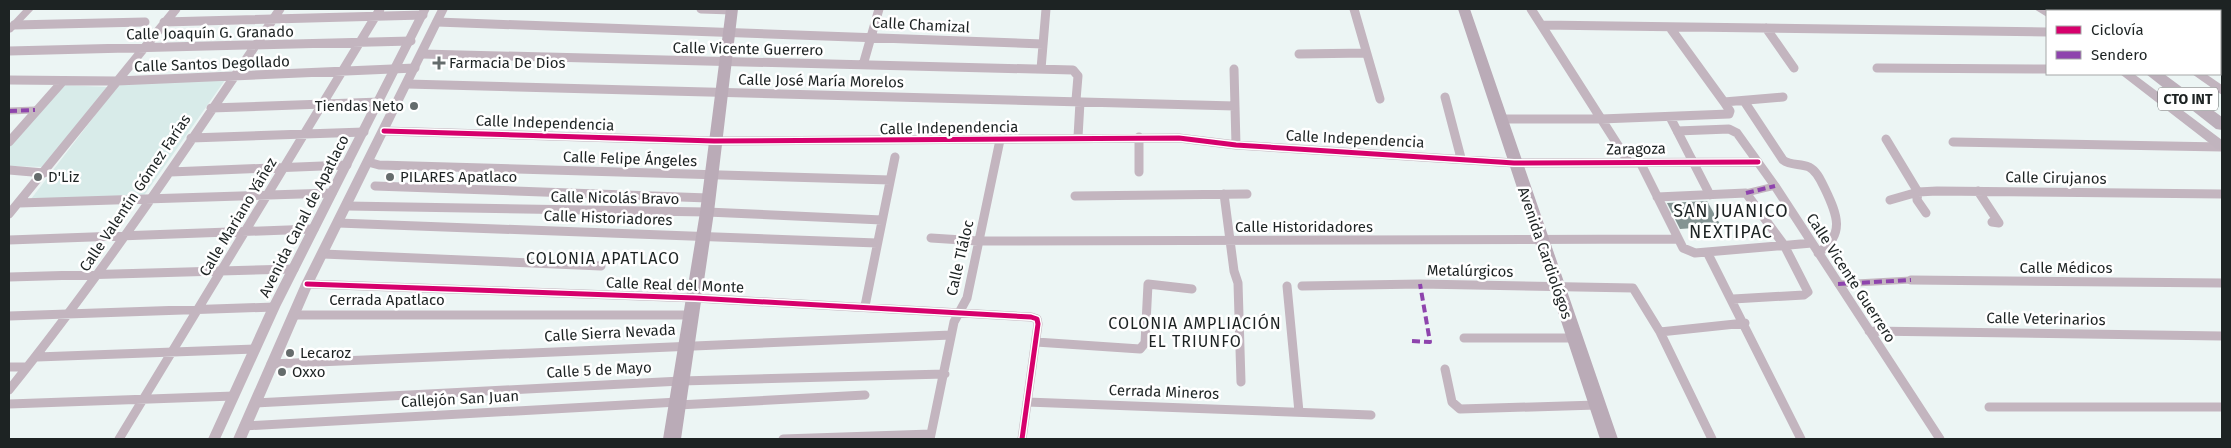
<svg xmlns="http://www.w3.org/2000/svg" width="2231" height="448" viewBox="0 0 2231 448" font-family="'Fira Sans',sans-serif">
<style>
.built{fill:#d8ebe9}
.building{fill:#849493}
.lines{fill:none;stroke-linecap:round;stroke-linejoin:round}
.pedestrian{stroke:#c3b5bf;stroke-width:7}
.minor{stroke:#c3b5bf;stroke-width:9}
.tertiary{fill:#c3b5bf;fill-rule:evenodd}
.secondary{fill:#c1b4be;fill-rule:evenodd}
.primary{fill:#baabb7;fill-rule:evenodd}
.motorway{fill:#bcafba;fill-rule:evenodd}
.quiet{stroke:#8e44ad;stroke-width:4;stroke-dasharray:8 4;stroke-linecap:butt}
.cycleway-casing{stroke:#fff;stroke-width:8}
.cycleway{stroke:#d6006c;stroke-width:5}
.poi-dot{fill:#656c6c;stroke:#fff;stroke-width:2}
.labels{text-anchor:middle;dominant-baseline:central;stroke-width:5;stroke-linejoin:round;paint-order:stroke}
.shield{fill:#fff;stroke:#616565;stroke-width:1}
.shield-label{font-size:14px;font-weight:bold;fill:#1d2323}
.street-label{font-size:15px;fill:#1d2323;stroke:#fff}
.poi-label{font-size:15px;fill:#1d2323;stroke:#fff;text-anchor:start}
.neighbourhood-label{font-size:16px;letter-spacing:1px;fill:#1d2323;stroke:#fff}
.quarter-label{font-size:18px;letter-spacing:1px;fill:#1d2323;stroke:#fff}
</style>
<rect width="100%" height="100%" fill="#ecf5f4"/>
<!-- built -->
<path class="built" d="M225,80L143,197L31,199L119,84Z
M60,85L108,87L44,167L9,166V146Z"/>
<!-- building -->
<path class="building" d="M1707,201L1721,226L1680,229L1667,203Z"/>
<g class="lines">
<!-- pedestrian -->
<path class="pedestrian" d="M9,111L35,110
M1746,193L1775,186
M1838,284L1911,280"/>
<!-- minor -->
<path class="minor" d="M701,9L732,10
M1354,9L1380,99
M1531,9L1628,161
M164,22L423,15
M437,22L1043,44
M14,25L145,22
M1542,25L2047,32
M2220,25H2222
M1766,28L1794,68
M9,51L411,41
M422,54L1073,70L1078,76L1076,100
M1299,54L1366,53
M2220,63H2222
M863,65L879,9
M1877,68L2047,69
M1041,69L1046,9
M1234,69L1236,145
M9,80L117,81L415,68
M407,84L1235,106
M1445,97L1461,158
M1744,101L1783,160C1791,166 1800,163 1809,167C1817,171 1821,181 1825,189C1837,214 1846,235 1818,253
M1724,102L1783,97
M211,108L380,102
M1670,117L1710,195
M1500,119H1601L1729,114L1730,111L1724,102L1671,29
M384,131L714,141L1179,138L1236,145L1514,163L1758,162
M1677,131L1729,129L1737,133L1775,186L1940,439
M1078,137L1080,102
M1139,137V172
M191,138L364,132
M1886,139L1918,192L1917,200L1926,213
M9,142L63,81
M1953,142L2222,147
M368,162L379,165L890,180
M1640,162L1683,248L1695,253L1812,243
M9,170L44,173
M170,172L347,165
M375,186L708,198
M1978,191L1999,223L1992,222
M1224,194L1234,271L1238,283L1241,382
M1075,196L1247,194
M1657,197L1746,193L1784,245L1808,292L1804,295L1733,299
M1890,200L1918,192L1937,191L2222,194
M19,203L332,193
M347,206L707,212L882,220
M9,214L176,9
M338,223L877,243
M931,238L978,241L1677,239
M9,240L314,229
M1707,252L1801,439
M323,254L601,266
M9,277L294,269
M1911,280L2222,283
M307,284L695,298L1031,317L1037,319L1038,324L1022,439
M1287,286L1299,412
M1302,286L1420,284L1633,288L1660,332L1712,439
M865,306L895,157
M293,315H692
M9,316L274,307
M1869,331L2222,336
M1660,332L1745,323
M1464,338H1574
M1036,342L1140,349L1145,343L1148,284L1192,289
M37,357L255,349
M271,364L951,335
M9,367H27
M1445,369L1452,402L1460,409L1597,405
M9,390C107,268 193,138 280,9
M1027,402L1371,415
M255,403L681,381L945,374
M9,404L234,396
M678,405L865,395
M1989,407H2222
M244,426L678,402
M119,439L380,9
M783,439L931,434
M930,439L954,322L967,298L1000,140"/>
<!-- tertiary -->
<path class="tertiary" d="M24,9H34L12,32L9,33V25Z
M420,9H430L280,307L220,439H208L268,307Z
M438,9H448L313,284L246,439H233L301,284Z"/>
<!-- secondary -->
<path class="secondary" d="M2034,9H2047L2051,11H2047V17Z
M2102,9H2116L2118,11H2104Z
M2120,74H2134L2222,140V150L2217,149Z
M2192,74H2206L2222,85V95Z"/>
<!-- primary -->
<path class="primary" d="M726,9H738L714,212L681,439H663L700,212Z
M1458,9H1470L1618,439H1600Z"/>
<!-- motorway -->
<path class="motorway" d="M2059,9H2091L2092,11H2060Z
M2146,74H2164L2222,117V130L2216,129Z"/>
<!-- quiet -->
<path class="quiet" d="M9,111L35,110
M1746,193L1775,186
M1838,284L1911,280
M1412,341L1430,342L1420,284"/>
<!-- cycleway casing -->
<g class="cycleway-casing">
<path id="cycleway" d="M384,131L714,141L1179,138L1236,145L1514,163L1758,162
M307,284L695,298L1031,317L1037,319L1038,324L1022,439"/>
</g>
<!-- cycleway -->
<use href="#cycleway" class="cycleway"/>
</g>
<!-- markers -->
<g class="poi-dot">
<path d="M436.5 55.5h5v5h5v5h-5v5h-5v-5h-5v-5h5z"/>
<circle cx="414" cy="106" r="5"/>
<circle cx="38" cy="177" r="5"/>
<circle cx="390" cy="177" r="5"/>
<circle cx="290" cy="353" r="5"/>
<circle cx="282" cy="372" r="5"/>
</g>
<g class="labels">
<!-- shield labels -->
<rect class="shield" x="2158" y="87.5" width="60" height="23" rx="4"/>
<g class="shield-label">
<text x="2188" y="99">CTO INT</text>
</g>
<!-- street labels -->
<g class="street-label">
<text transform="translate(921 25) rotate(3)">Calle Chamizal</text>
<text transform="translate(210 33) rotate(-1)">Calle Joaquín G. Granado</text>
<text transform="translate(748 49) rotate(1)">Calle Vicente Guerrero</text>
<text transform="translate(212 64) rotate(-2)">Calle Santos Degollado</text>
<text transform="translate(821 81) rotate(1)">Calle José María Morelos</text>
<text transform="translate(545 123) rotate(2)">Calle Independencia</text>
<text transform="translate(949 128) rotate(-1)">Calle Independencia</text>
<text transform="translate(1355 139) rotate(3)">Calle Independencia</text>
<text transform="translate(1636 149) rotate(-1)">Zaragoza</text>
<text transform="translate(630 159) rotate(2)">Calle Felipe Ángeles</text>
<text transform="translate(2056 178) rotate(1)">Calle Cirujanos</text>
<text transform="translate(135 193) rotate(-56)">Calle Valentín Gómez Farías</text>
<text transform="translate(615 198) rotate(1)">Calle Nicolás Bravo</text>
<text transform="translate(304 216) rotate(-63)">Avenida Canal de Apatlaco</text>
<text transform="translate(238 217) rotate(-59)">Calle Mariano Yáñez</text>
<text transform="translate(608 218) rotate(2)">Calle Historiadores</text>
<text x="1304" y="227">Calle Historidadores</text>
<text transform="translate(1545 253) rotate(71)">Avenida Cardiológos</text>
<text transform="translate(960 258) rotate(-77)">Calle Tláloc</text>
<text x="2066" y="268">Calle Médicos</text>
<text transform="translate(1470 271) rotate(1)">Metalúrgicos</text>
<text transform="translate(1851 278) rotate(57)">Calle Vicente Guerrero</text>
<text transform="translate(675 285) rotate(2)">Calle Real del Monte</text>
<text x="387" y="300">Cerrada Apatlaco</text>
<text transform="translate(2046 319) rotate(1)">Calle Veterinarios</text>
<text transform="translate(610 333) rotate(-3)">Calle Sierra Nevada</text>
<text transform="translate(599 370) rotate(-3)">Calle 5 de Mayo</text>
<text transform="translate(1164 392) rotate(2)">Cerrada Mineros</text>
<text transform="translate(460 399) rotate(-3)">Callejón San Juan</text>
</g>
<!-- poi labels -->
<g class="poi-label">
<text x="449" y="63">Farmacia De Dios</text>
<text x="404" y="106" text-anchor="end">Tiendas Neto</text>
<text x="48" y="177">D'Liz</text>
<text x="400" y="177">PILARES Apatlaco</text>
<text x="300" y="353">Lecaroz</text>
<text x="292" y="372">Oxxo</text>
</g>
<!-- neighbourhood labels -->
<g class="neighbourhood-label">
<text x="603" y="258">COLONIA APATLACO</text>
<text x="1195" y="323">COLONIA AMPLIACIÓN<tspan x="1195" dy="18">EL TRIUNFO</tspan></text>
</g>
<!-- quarter labels -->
<g class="quarter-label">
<text x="1731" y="211">SAN JUANICO<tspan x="1731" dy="21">NEXTIPAC</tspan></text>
</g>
</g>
<!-- border -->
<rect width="2231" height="448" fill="none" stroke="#1d2323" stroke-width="20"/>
<!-- legend -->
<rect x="2046" y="10" width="175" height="65" fill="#ffffff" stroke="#a5a7a7"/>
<rect x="2056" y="26" width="25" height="8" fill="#d6006c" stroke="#a5a7a7"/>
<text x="2091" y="35" font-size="15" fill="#1d2323">Ciclovía</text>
<rect x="2056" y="51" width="25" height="8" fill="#8e44ad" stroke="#a5a7a7"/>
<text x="2091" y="60" font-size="15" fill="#1d2323">Sendero</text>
</svg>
